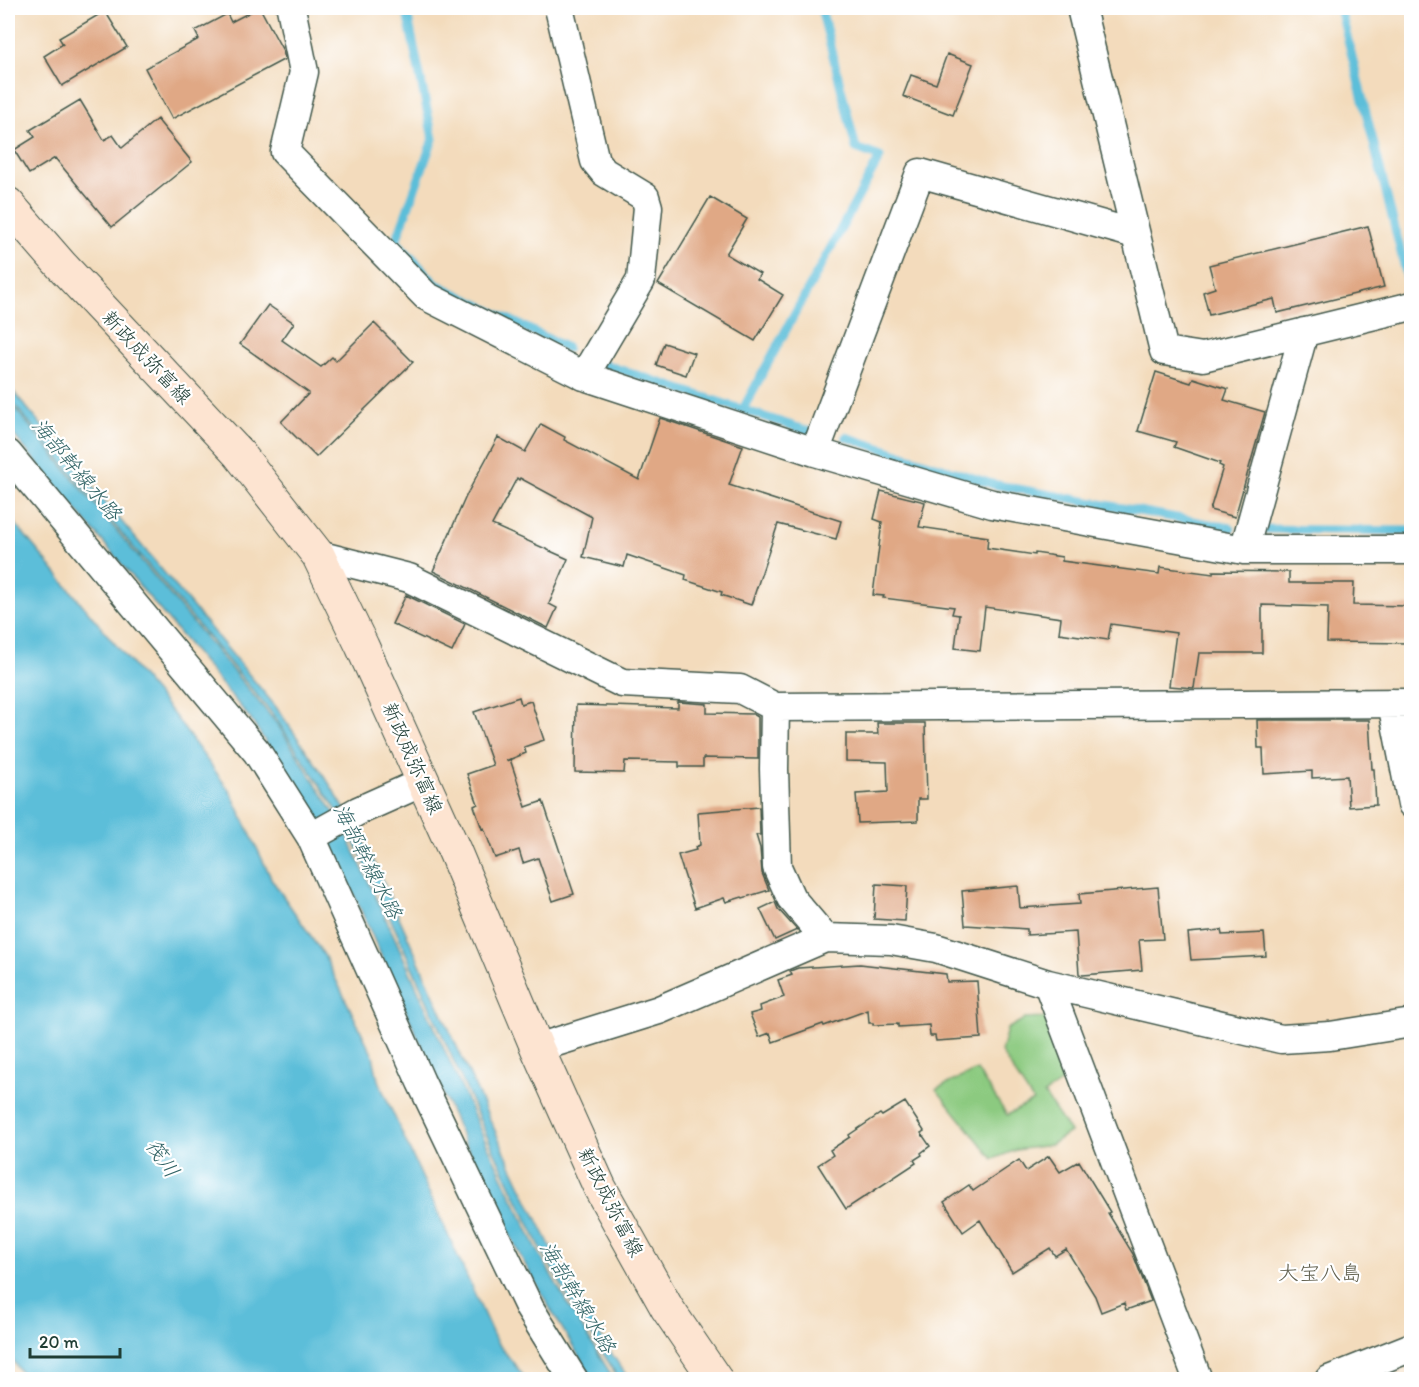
<svg xmlns="http://www.w3.org/2000/svg" width="1419" height="1387" viewBox="0 0 1419 1387" font-family="Itim,'Klee One',sans-serif">
<style>
.green{fill:#8cca80;stroke:#56845a;stroke-width:1.5}
.water{fill:#5bbed9;stroke:#3d7e86;stroke-width:1.5}
.lines{fill:none;stroke-linecap:round;stroke-linejoin:round}
.stream{stroke:#5bbed9;stroke-width:9}
.building{fill:#e0a885}
.street-casing{stroke:#3f5548;stroke-width:31}
.secondary-casing{stroke:#3f5548;stroke-width:35}
.street{stroke:#fff;stroke-width:28}
.secondary{stroke:#fde4d1;stroke-width:33}
.labels{text-anchor:middle;dominant-baseline:central;stroke-width:4.5;stroke-linejoin:round;paint-order:stroke}
.street-label{font-size:20px;fill:#1f3d34;stroke:#fff}
.water-label{font-size:21px;font-style:italic;fill:#316466;stroke:#fff}
.neighbourhood-label{font-size:21px;fill:#636250;stroke:#fff}
</style>
<rect width="100%" height="100%" fill="#fff"/>
<filter id="ink" filterUnits="userSpaceOnUse"><feTurbulence type="fractalNoise" baseFrequency=".0167" numOctaves="2"/><feDisplacementMap in="SourceGraphic" scale="12" xChannelSelector="R" yChannelSelector="G"/><feConvolveMatrix kernelMatrix="1 2 1 2 8 2 1 2 1" color-interpolation-filters="sRGB"/></filter>
<filter id="wash" filterUnits="userSpaceOnUse"><feTurbulence type="fractalNoise" baseFrequency=".008" numOctaves="4" result="noise"/><feDisplacementMap in="SourceGraphic" scale="24" xChannelSelector="R" yChannelSelector="G"/><feGaussianBlur stdDeviation="1.35" result="paint"/><feColorMatrix in="noise" values="0 0 0 0 0 0 0 0 0 0 0 0 0 0 0 0 0 1.4 0 .05"/><feComposite in="paint" operator="in"/></filter>
<g filter="url(#wash)">
<rect width="100%" height="100%" fill="#f3dbbc"/>
<!-- green -->
<path class="green" d="M1047,1018L1068,1078L1044,1094L1070,1132L1050,1145L1016,1150L993,1159L936,1089L977,1070L1007,1115L1033,1101L1001,1052L1007,1029L1024,1019Z"/>
<!-- water -->
<path class="water" d="M8,385L276,707L327,780L352,821L371,855C418,958 463,1063 511,1165C546,1239 582,1313 629,1379H619L570,1301L541,1249L485,1132L397,933L346,824L274,716L8,397Z
M8,400L278,725L342,825L394,936L482,1134L538,1251L567,1303L614,1379H593L551,1310L521,1257L464,1141L326,832L249,717L8,428Z
M8,515L174,715L231,793L272,880L324,955L373,1056L378,1080L496,1341L526,1379H25L8,1353Z"/>
<g class="lines">
<!-- stream -->
<path class="stream" d="M406,8L433,139L396,241L436,284L567,348
M1340,8L1411,293
M603,364L808,431
M743,409L880,157L856,148L821,8
M846,437L992,484L1231,528
M1266,529L1412,531"/>
</g>
<g id="blocks">
<!-- building -->
<path class="building" d="M258,8H260L283,51L285,59L172,119L145,68L199,39L195,31L227,14L231,22Z
M105,11L127,47L62,86L44,56L63,44L59,38Z
M947,54L973,64L953,115L903,96L911,75L936,84Z
M80,100L104,140L113,135L122,148L157,119L192,162L112,227L55,158L29,174L14,150L35,137L30,130Z
M710,197L747,219L726,254L760,274L757,279L783,295L755,341L658,284Z
M1368,226L1384,287L1277,313L1274,299L1209,315L1203,292L1215,288L1209,265Z
M268,305L294,323L282,340L321,367L332,357L336,361L374,323L413,362L316,457L281,422L309,393L240,344Z
M664,343L694,353L686,375L656,365Z
M1156,372L1191,383L1193,378L1228,389L1224,400L1265,412L1235,517L1210,510L1223,467L1219,465L1220,463L1174,447L1176,442L1138,431Z
M660,418L743,446L729,485L841,521L836,539L778,524L751,605L721,595L722,592L685,580L686,575L627,555L624,567L583,557L592,517L520,478L519,480L517,478L492,525L568,559L549,604L557,608L548,628L433,571L467,494L498,437L525,452L541,424L565,437L564,440L639,480Z
M881,491L925,502L919,527L988,537L987,548L1035,555V553L1062,557V561L1159,574L1160,567L1213,574V571L1289,572V583H1354L1353,605L1411,606V643L1327,642L1328,607L1262,605V653H1199L1194,688L1169,686L1176,633L1111,624L1108,640L1059,633L1061,618L985,607L980,651L955,648L959,615L952,614L954,607L883,598L884,596L873,595L882,522L874,519Z
M406,595L465,624L452,652L392,624Z
M519,697L521,704L531,701L544,740L524,747L526,753L506,761L510,759L526,807L543,801L574,894L553,901L538,858L523,863L519,850L495,858L484,828L482,829L474,806L478,804L467,774L493,765L474,712Z
M678,702L707,704V713L753,714L758,717V759L703,758V767H679V762L625,761L624,773L575,772L576,705L678,708Z
M1257,720H1369L1372,769H1374L1376,805L1349,807L1347,776L1312,778V771L1264,774L1263,748H1258Z
M877,723H925L927,799H918V821L858,823L856,794L888,792L887,762L846,761V734H878Z
M759,807L760,835H756L760,848L762,873L769,890L743,898L742,897L726,902L724,898L695,908L678,855L696,850L695,847L700,845L698,812Z
M876,884L907,886L905,921L874,919Z
M1018,886L1020,908L1080,904L1079,894L1158,887L1163,939L1139,940L1142,970L1083,975L1079,974L1076,932L1027,935V929L965,925L962,891Z
M775,902L778,909L797,930L775,940L760,909Z
M1221,930L1222,935L1264,933L1266,956L1191,960L1188,933Z
M860,964L946,974L947,982L977,981L981,1038L936,1041L935,1036H930L929,1025L898,1027V1024L873,1025V1023H869L868,1010L824,1026L823,1024L773,1042L770,1033L759,1037L750,1014L761,1011L760,1006L784,997L778,980L792,975L790,971L798,968Z
M905,1102L924,1131L921,1133L930,1146L921,1153L922,1155L914,1160L916,1163L846,1209L818,1165L833,1155L830,1150L850,1137L849,1135L880,1114L882,1116Z
M1049,1156L1060,1172L1079,1161L1110,1212L1108,1213L1133,1254L1151,1301L1126,1310L1124,1303L1101,1312L1095,1296L1066,1249L1055,1256L1050,1248L1012,1272L980,1220L963,1232L944,1202L969,1185L973,1191L1019,1160L1026,1171Z"/>
</g>
</g>
<g filter="url(#ink)">
<use href="#blocks" fill-opacity="0" stroke="#3f5548" stroke-width="1.5"/>
<g class="lines">
<!-- street casing -->
<g class="street-casing">
<path id="street" d="M291,8L304,72L285,152L426,296L584,376L815,452L992,504L1244,550H1412
M559,8L595,161L604,172L645,197L648,207L641,280L584,376
M1081,8L1164,351L1203,357L1412,306
M815,452L920,173L1135,234
M8,454L257,752L311,837L421,1082L530,1309L574,1380
M1244,550L1304,332
M318,555L409,578L622,683L740,689L775,707L1412,703
M1392,703L1412,804
M775,707L774,769L777,867L791,898L825,938
M311,837L358,811L423,782
M1048,984L1198,1380
M537,1048L659,1010L825,938L891,940L936,948L1048,984L1281,1039L1330,1036L1412,1023
M1329,1380L1412,1347"/>
</g>
<!-- secondary casing -->
<g class="secondary-casing">
<path id="secondary" d="M8,204L61,265L239,454L318,555L362,646L455,852L537,1048L600,1188L667,1308L716,1380"/>
</g>
<!-- street -->
<use href="#street" class="street"/>
<!-- secondary -->
<use href="#secondary" class="secondary"/>
</g>
</g>
<g class="labels">
<!-- street labels -->
<g class="street-label">
<text transform="translate(147 357) rotate(47)">新政成弥富線</text>
<text transform="translate(413 758) rotate(66)">新政成弥富線</text>
<text transform="translate(611 1202) rotate(63)">新政成弥富線</text>
</g>
<!-- water labels -->
<g class="water-label">
<text transform="translate(77 469) rotate(50)">海部幹線水路</text>
<text transform="translate(368 861) rotate(63)">海部幹線水路</text>
<text transform="translate(163 1158) rotate(55)">筏川</text>
<text transform="translate(578 1297) rotate(59)">海部幹線水路</text>
</g>
<!-- neighbourhood labels -->
<g class="neighbourhood-label">
<text x="1320" y="1272">大宝八島</text>
</g>
</g>
<!-- margin -->
<rect width="1419" height="1387" fill="none" stroke="#fff" stroke-width="30"/>
<!-- scale -->
<path d="M30 1348v9h90v-9" fill="none" stroke="#1f3d34" stroke-width="3"/>
<text x="39" y="1348" font-size="18" fill="#1f3d34" stroke="#ffffff" stroke-width="4.5" paint-order="stroke">20 m</text>
</svg>
